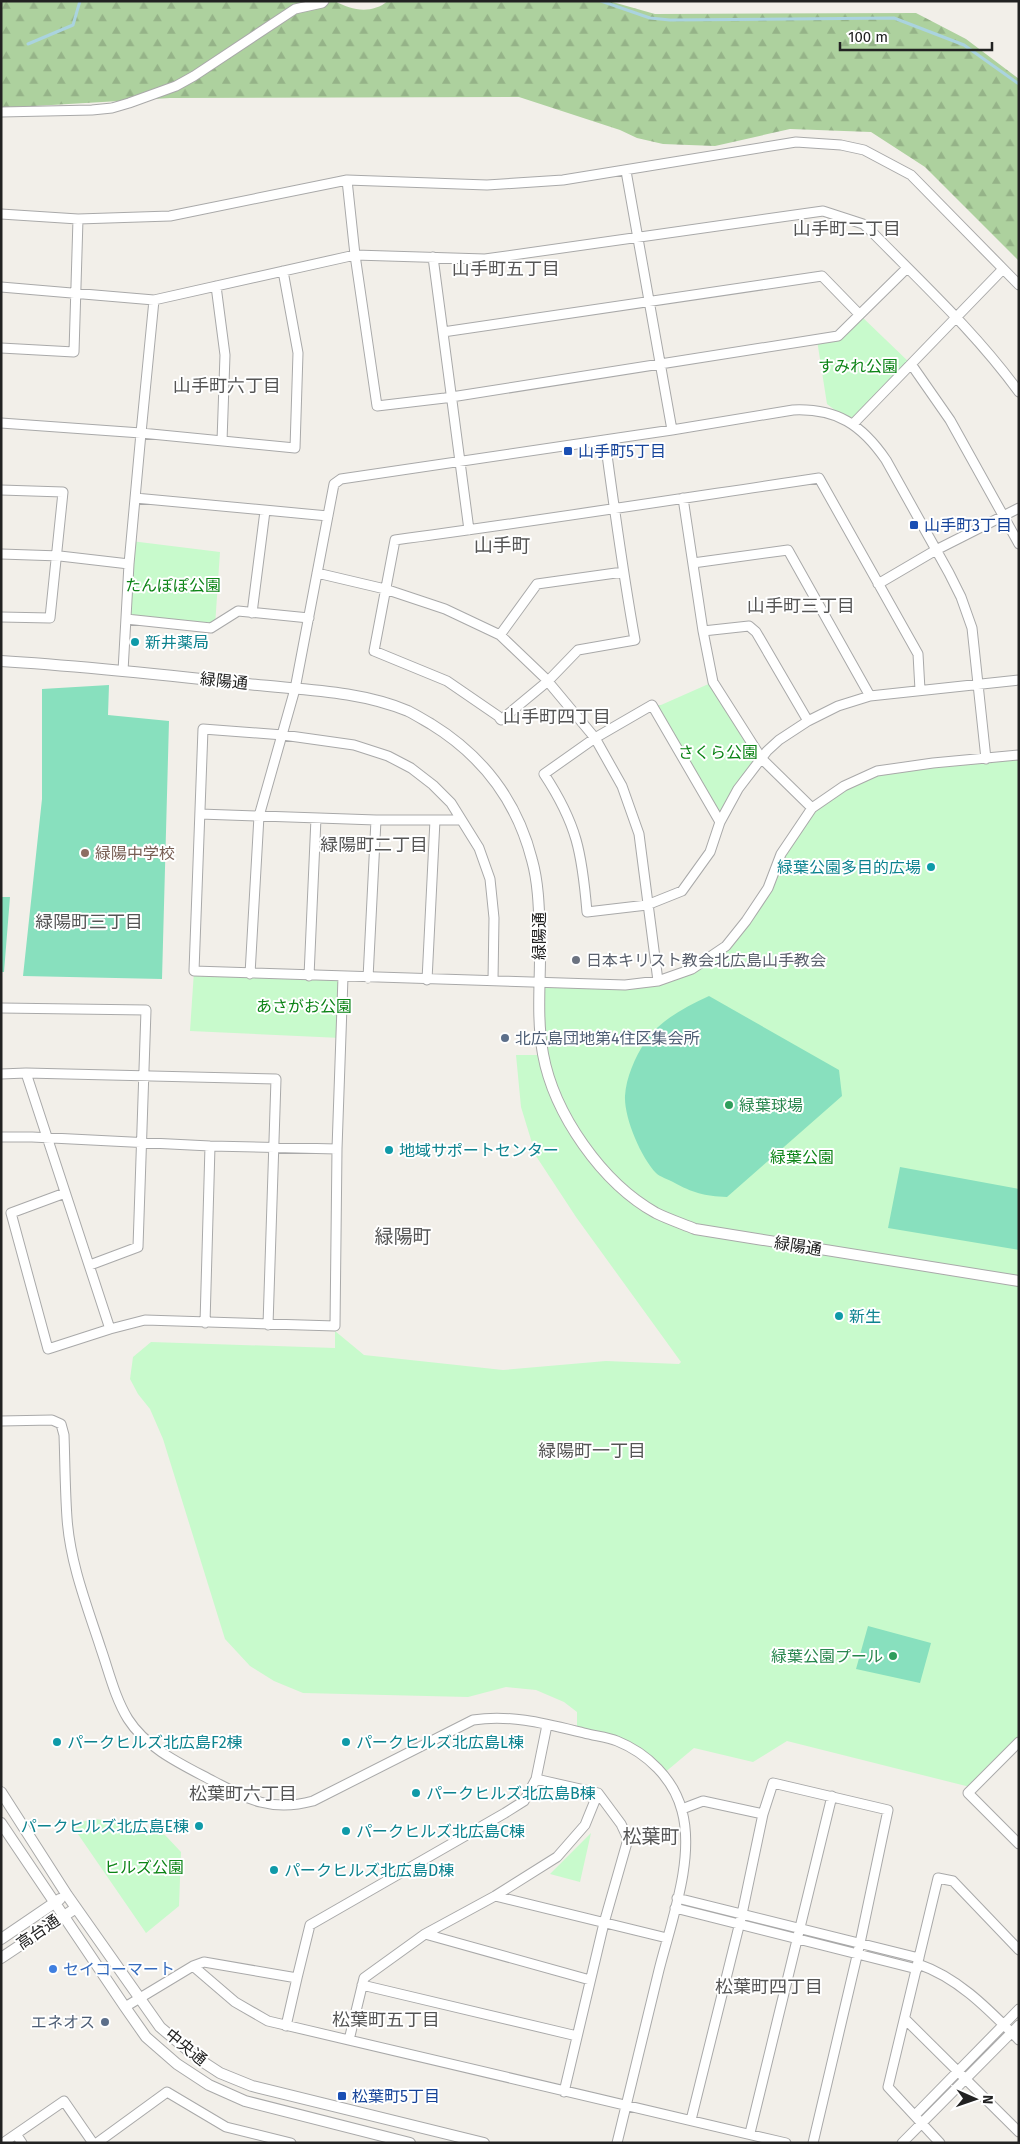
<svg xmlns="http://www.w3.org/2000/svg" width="1020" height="2144" viewBox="0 0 1020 2144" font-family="'Fira Sans','Noto Sans JP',sans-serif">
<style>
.forest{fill:url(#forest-firs)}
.park{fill:#c8facc}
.pitch{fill:#88e0be}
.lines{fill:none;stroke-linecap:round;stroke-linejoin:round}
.stream{stroke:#aad3df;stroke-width:3}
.minor-casing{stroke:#a9a9a9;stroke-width:11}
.tertiary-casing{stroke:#a9a9a9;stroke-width:12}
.minor{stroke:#fff;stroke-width:9}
.tertiary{stroke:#fff;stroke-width:10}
.transit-dot{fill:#1a4fb4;stroke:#fff;stroke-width:2}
.culture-dot{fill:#0f9aa8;stroke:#fff;stroke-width:2}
.education-dot{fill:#8d6e63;stroke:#fff;stroke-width:2}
.worship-dot{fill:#6b7280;stroke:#fff;stroke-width:2}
.service-dot{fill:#5c6f8a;stroke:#fff;stroke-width:2}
.leisure-dot{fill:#2e9e5b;stroke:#fff;stroke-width:2}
.shop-dot{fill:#3f7fe0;stroke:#fff;stroke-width:2}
.labels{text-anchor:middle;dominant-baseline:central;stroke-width:4;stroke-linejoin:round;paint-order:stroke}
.park-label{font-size:16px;fill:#0c8416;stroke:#fff}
.transit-label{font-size:16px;fill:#164399;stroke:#fff;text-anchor:start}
.culture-label{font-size:16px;fill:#0d838f;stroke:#fff;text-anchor:start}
.street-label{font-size:16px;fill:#222;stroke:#fff}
.education-label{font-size:16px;fill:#785e54;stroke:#fff;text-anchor:start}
.worship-label{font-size:16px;fill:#5b616d;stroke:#fff;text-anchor:start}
.service-label{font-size:16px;fill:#4e5e75;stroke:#fff;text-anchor:start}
.leisure-label{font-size:16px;fill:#27864d;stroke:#fff;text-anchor:start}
.shop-label{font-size:16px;fill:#366cbe;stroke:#fff;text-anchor:start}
.neighbourhood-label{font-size:18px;fill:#555;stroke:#fff}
.quarter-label{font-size:19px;fill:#555;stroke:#fff}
</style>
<defs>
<pattern id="forest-firs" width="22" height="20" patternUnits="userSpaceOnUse" patternTransform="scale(1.25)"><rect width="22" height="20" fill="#add19e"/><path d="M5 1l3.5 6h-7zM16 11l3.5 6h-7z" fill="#95b388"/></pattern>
</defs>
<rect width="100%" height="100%" fill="#f2efe9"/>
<!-- forest -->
<path class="forest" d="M1,1H335C352,11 372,14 388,1H609L655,14L916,13L966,39L1019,79V261L925,167L871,132L790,129L715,146L663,144L637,138L620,130L519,97L170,98L1,108Z"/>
<!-- park -->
<path class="park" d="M859,314L911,364L853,424L827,404L817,340L838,336Z
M131,541L220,552L215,626L126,619Z
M713,682L762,759L717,816L652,705H661Z
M1019,755V1742L974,1788L787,1741L753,1762L694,1748L663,1774L635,1749L577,1731V1712L564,1702L536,1690L506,1687L468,1697L303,1693L274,1681L250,1666L225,1639L163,1439L150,1409L138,1394L130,1379L133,1357L151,1342L335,1348V1331L364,1355L503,1370L606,1361L679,1364L681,1362L576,1217L536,1156L521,1107L516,1055H543L538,983L625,985L692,969L726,946L746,921L781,854L812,808L877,771Z
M194,971L343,977L341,1038L190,1031Z
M95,1819L135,1824L165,1835L181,1852L179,1906L146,1933L71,1824Z
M591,1833L580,1882L550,1874Z"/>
<!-- pitch -->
<path class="pitch" d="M109,685L108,715L169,721L162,979L23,976L42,799V689Z
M1,897H10L4,972H1Z
M709,996L839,1070L842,1096L727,1197C704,1196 693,1193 673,1182C668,1179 660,1177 656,1173C641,1157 624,1118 625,1096C626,1078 635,1057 645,1042C661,1019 684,1008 709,996Z
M900,1167L1019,1189V1250L888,1228Z
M868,1626L931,1643L920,1683L856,1669Z"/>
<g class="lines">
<!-- stream -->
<path class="stream" d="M601,1L650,18L670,20L894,18L964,45L1019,84
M28,44L73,25L80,1"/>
<!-- minor casing -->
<g class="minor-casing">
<path id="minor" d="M1,112L92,110L112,108L129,103L176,86L194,76L295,9L322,3L324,1
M626,171L672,430
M347,180L355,255L377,406L445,398L838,336L907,268
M1,214L78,219L170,216L347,180L487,185L563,180L796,142L841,145L864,150L911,175L1019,285
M433,257L469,530
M216,286L225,355L222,441
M1,287L154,300L355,255L485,259L823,211L863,224L872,232C923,284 976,333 1019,392
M154,300L141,433L295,448L298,353L283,271
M443,332L822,276L859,314
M1,348L74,352L78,219
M911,364L950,420L1019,544
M1,423L141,433L129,564L123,671
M853,424L1003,269
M605,440C614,507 623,574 635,640L578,650L548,681L501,720L498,716L447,681L374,651L395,540C537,521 678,499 819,478L918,654L920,690
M1,490L63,492L50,618L1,617
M135,498L328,516
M683,498L703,631L713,682L762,759L812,808
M1,554L60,556L129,564
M693,563L788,550L870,696
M317,573L385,589L445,609L500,635L545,678L595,738L622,786L639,834L658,981
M878,584L936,550L1019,508
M252,613L265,511
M126,619L211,628L238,611L309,618
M703,631L749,626L756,632L808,721
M500,635L537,584L623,572
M200,814L376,820H460
M720,822L652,705L595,738L544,774C577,824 582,853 587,912L647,905L682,891L710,852L720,822L738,789L767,751L779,740L808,721L838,706L870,696L1019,680
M250,974L259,816L295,689L334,484L341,479L672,430L793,410C837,408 862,425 886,460L949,573L961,597L972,628L986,759
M309,976L316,818
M368,978L376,820
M427,980L435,820
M493,980L494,918L490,879L479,848L451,803L433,785L411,768L388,756L354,745L283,735L203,729L194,971L625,985L658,981L692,969L726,946L746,921L768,888L781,854L812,808L844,786L877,771L933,763L1019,755
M1,1008L146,1010L138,1247L90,1265
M26,1073L110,1329
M1,1074L26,1073L276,1079L268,1325
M1,1137H32L210,1146L337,1149
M65,1193L11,1213L48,1349L110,1329L145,1320L335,1326L337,1149L343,977
M205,1323L210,1146
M1,1421L52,1420L61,1424L64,1435C65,1462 65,1490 67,1518C70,1563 87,1606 101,1649C109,1672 115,1698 128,1719C147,1749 183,1765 213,1781C249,1800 272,1812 313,1801L473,1720C511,1714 547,1724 584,1733C595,1736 607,1737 617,1741C647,1753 674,1779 682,1811C695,1859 671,1922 659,1970C645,2028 631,2085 617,2143
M1019,1742L968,1793L1019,1844
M536,1779L598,1793L621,1824L628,1839L604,1923L564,2092
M682,1809L703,1801L763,1814
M495,1896L667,1938
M677,1898L919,1958
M675,1908L917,1969
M425,1934L590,1980
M918,1964C959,1978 989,2010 1019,2040
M193,1966L235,2002L268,2021L786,2143
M362,1985L577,2036
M125,2007L193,1966L204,1962L297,1978L310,1925L505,1813L524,1801L536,1779L547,1725
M905,2019L1019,2132
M286,2026L297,1978
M349,2040L364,1978L425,1934L495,1896L557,1857L585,1825L598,1793
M915,2115L1019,2009
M691,2120L742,1914L763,1814L773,1783L888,1810L860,1943L813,2143
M750,2133L832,1796
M16,2134L22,2143
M3,2143L64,2101L93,2143
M97,2143L167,2092L226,2127L291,2143
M902,2143L1019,2025
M940,2143L888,2087L938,1878L953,1881L1019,1950"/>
</g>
<!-- tertiary casing -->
<g class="tertiary-casing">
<path id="tertiary" d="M1,661C84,666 166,675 248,684C301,690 358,690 408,711C416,715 424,720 431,724C483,756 517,801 532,860C539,885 539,913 540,938C541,977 536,1015 543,1054C554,1114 602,1183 656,1213C668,1219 683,1224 695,1229L1019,1281
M1,1792L67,1895L160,2027L197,2058L220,2073L252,2086L484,2143
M1,1823L125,2007L146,2037L177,2064L209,2085L245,2101L410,2143
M1,1939L60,1899
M1,1958L76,1908"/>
</g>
<!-- minor -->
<use href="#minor" class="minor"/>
<!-- tertiary -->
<use href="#tertiary" class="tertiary"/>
</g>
<!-- markers -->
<g class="transit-dot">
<rect x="563" y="446" width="10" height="10" rx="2.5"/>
<rect x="909" y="520" width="10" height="10" rx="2.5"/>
<rect x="337" y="2091" width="10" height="10" rx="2.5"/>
</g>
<g class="culture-dot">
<circle cx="135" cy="642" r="5"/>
<circle cx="931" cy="867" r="5"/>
<circle cx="389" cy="1150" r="5"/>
<circle cx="839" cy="1316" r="5"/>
<circle cx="57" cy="1742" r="5"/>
<circle cx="346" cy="1742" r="5"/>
<circle cx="416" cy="1793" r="5"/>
<circle cx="199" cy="1826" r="5"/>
<circle cx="346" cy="1831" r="5"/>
<circle cx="274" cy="1870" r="5"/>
</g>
<circle class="education-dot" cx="85" cy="853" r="5"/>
<circle class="worship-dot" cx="576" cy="960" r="5"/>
<g class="service-dot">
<circle cx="505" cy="1038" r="5"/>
<circle cx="105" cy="2022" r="5"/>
</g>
<g class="leisure-dot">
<circle cx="729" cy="1105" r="5"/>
<circle cx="893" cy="1656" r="5"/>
</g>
<circle class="shop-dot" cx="53" cy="1969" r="5"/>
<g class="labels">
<!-- park labels -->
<g class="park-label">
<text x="858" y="366">すみれ公園</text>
<text x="173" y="585">たんぽぽ公園</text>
<text x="718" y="752">さくら公園</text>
<text x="304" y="1006">あさがお公園</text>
<text x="802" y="1157">緑葉公園</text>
<text x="144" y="1867">ヒルズ公園</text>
</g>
<!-- transit labels -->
<g class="transit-label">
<text x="578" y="451">山手町5丁目</text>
<text x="924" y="525">山手町3丁目</text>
<text x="352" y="2096">松葉町5丁目</text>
</g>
<!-- culture labels -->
<g class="culture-label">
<text x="145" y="642">新井薬局</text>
<text x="921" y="867" text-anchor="end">緑葉公園多目的広場</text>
<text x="399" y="1150">地域サポートセンター</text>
<text x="849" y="1316">新生</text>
<text x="67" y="1742">パークヒルズ北広島F2棟</text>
<text x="356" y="1742">パークヒルズ北広島L棟</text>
<text x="426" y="1793">パークヒルズ北広島B棟</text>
<text x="189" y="1826" text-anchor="end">パークヒルズ北広島E棟</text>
<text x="356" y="1831">パークヒルズ北広島C棟</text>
<text x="284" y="1870">パークヒルズ北広島D棟</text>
</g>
<!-- street labels -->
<g class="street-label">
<text transform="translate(224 681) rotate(6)">緑陽通</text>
<text transform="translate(539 936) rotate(-90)">緑陽通</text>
<text transform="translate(798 1246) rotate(9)">緑陽通</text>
<text transform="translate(38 1932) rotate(-34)">高台通</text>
<text transform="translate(186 2047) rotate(39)">中央通</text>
</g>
<!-- education labels -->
<g class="education-label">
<text x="95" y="853">緑陽中学校</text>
</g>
<!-- worship labels -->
<g class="worship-label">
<text x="586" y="960">日本キリスト教会北広島山手教会</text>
</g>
<!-- service labels -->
<g class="service-label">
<text x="515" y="1038">北広島団地第4住区集会所</text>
<text x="95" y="2022" text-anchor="end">エネオス</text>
</g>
<!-- leisure labels -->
<g class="leisure-label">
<text x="739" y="1105">緑葉球場</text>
<text x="883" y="1656" text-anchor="end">緑葉公園プール</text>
</g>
<!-- shop labels -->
<g class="shop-label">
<text x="63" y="1969">セイコーマート</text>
</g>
<!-- neighbourhood labels -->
<g class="neighbourhood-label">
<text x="847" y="229">山手町二丁目</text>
<text x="506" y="269">山手町五丁目</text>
<text x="227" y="386">山手町六丁目</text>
<text x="801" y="606">山手町三丁目</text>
<text x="557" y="717">山手町四丁目</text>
<text x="374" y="845">緑陽町二丁目</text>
<text x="89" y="922">緑陽町三丁目</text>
<text x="592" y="1451">緑陽町一丁目</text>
<text x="243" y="1794">松葉町六丁目</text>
<text x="769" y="1987">松葉町四丁目</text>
<text x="386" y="2020">松葉町五丁目</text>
</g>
<!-- quarter labels -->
<g class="quarter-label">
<text x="502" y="545">山手町</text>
<text x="403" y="1236">緑陽町</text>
<text x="651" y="1836">松葉町</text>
</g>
</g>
<!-- border -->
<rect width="1020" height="2144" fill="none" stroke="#222222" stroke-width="5"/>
<!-- north arrow -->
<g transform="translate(975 2099) rotate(92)" stroke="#ffffff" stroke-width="4" paint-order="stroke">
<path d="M0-4L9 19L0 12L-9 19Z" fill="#222222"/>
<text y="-8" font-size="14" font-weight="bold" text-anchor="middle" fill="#222222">N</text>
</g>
<!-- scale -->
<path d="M840 42v8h152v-8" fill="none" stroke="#222222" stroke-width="2.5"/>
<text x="848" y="42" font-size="15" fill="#222222" stroke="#ffffff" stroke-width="4" paint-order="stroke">100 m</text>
</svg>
